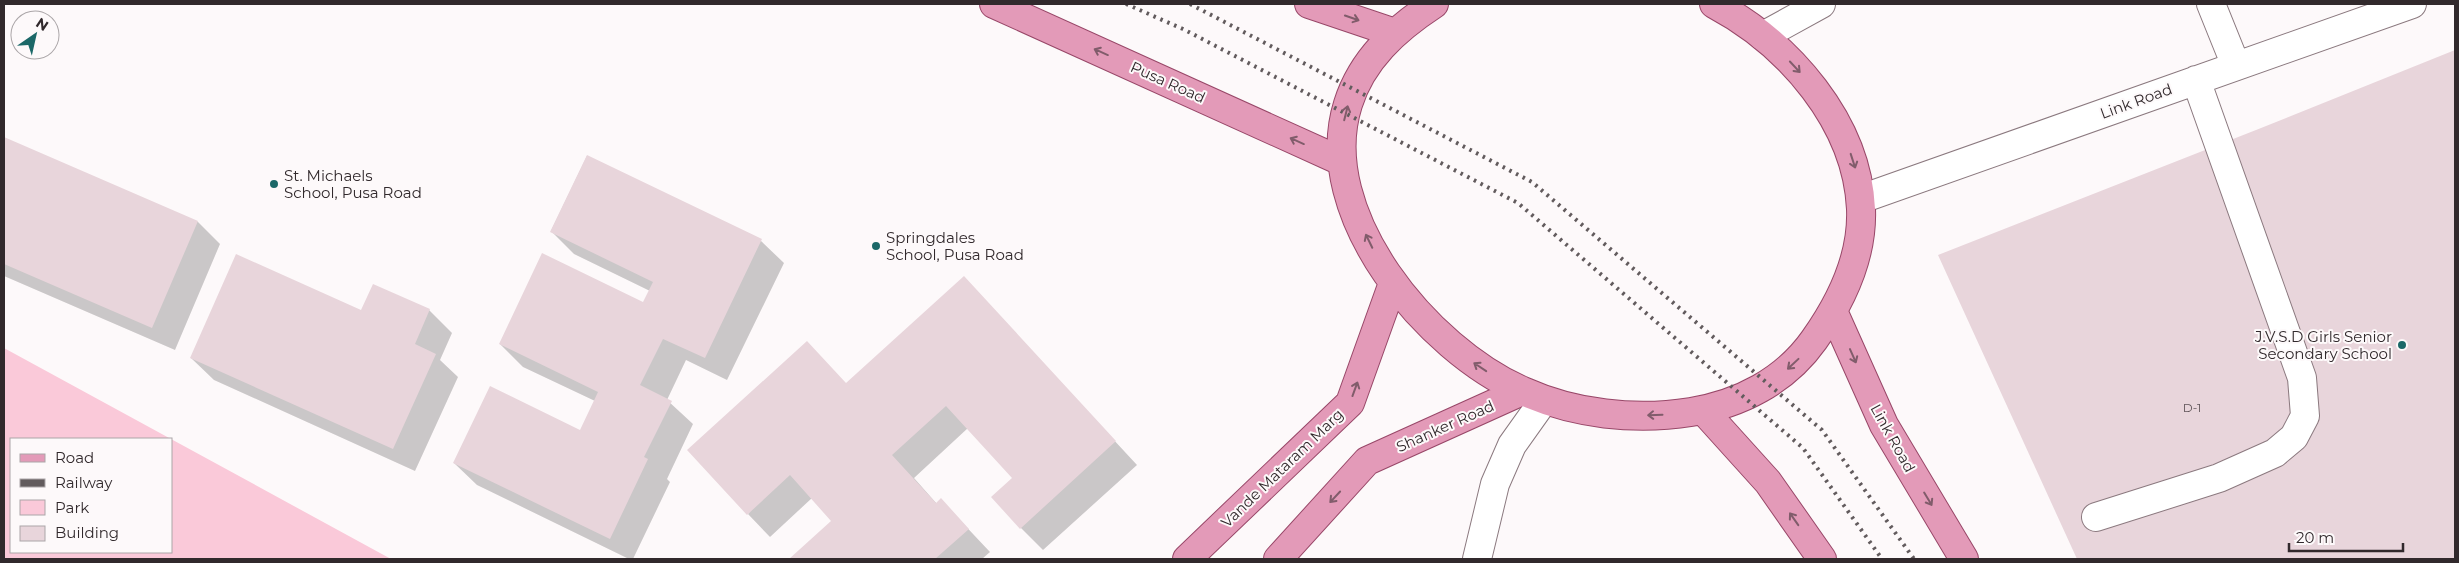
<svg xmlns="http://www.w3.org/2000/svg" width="2459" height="563" viewBox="0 0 2459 563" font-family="Montserrat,sans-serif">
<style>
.green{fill:#fac9d9}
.shadow{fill:#0003}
.building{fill:#e8d5db}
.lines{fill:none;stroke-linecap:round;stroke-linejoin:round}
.minor-casing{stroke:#8b797f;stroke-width:30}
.major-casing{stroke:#984768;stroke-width:30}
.minor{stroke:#fff;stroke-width:28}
.major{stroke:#e39ab8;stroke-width:28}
.rail{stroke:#625b5d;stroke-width:4;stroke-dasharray:2.5 5;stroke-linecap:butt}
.oneway{stroke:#815c6b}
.poi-dot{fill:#1b6868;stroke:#fdf9fa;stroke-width:2}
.labels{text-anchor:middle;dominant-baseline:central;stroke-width:4;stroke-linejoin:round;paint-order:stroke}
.number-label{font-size:12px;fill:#5f5458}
.street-label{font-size:15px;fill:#31292c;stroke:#fdf9fa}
.poi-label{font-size:15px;fill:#31292c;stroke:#fdf9fa;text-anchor:start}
</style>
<rect width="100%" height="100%" fill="#fdf9fa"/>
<!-- green -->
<path class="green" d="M4,348L171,439H11V552H171V439L391,559H4Z"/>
<!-- shadow -->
<path class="shadow" d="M2455,51V559H2078L1940,255L2257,132Z
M4,139L198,222L220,244L175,350L4,276Z
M587,156L761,241L784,263L727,380L686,360L667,400L693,424L667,479L670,482L633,559H629L477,485L454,463L580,432L595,401L523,367L500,344L644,304L650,291L574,254L551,231Z
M964,278L1137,465L1043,550L1021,528L1014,478L968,428L914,478L937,504L941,500L990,552L982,559H791L833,521L812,498L770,537L748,514L847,384Z
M374,286L429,310L452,333L440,360L458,377L415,471L214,380L191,358L362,312Z"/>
<!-- building -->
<path class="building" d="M2455,50V559H2077L1938,255L2256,130Z
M4,137L198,221L152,328L4,264Z
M587,155L762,239L705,358L663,339L640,385L672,401L644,457L648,459L610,539L453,463L490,386L580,430L598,392L499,344L542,253L643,302L653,282L550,232Z
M236,254L361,310L373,284L430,309L415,344L436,354L393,449L190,358Z
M964,276L1116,441L1020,529L991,497L1012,478L946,406L892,455L936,503L941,498L969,529L935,559H789L831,521L790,475L747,515L687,450L807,341L846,383Z"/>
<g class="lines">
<!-- minor casing -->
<g class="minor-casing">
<path id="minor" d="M2211,4L2236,66
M1763,36L1821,4
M1861,199L2412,4
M2096,517L2219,478L2275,453L2294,437L2305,416L2302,378L2196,80
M1477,559L1495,484L1512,445L1544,400"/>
</g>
<!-- major casing -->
<g class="major-casing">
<path id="major" d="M994,4L1341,161
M1309,4L1395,33
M1434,4C1396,29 1362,59 1348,104C1313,214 1428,350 1523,391C1574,414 1635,421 1691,412C1740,404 1785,381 1814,340C1841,302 1863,257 1861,209C1857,122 1789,44 1714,4
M1833,311L1884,425L1964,559
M1703,410L1768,482L1822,559
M1187,559L1350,403L1393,283
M1278,559L1367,461L1522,391"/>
</g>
<!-- minor -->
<use href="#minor" class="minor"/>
<!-- major -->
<use href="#major" class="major"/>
<!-- rail -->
<path class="rail" d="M1126,4L1183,29L1518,203L1803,448L1882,559
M1190,4L1532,182L1822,430L1914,559"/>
</g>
<!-- one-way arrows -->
<defs><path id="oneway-shaft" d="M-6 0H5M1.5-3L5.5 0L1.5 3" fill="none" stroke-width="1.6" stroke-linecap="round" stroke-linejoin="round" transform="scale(1.25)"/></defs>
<g class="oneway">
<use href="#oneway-shaft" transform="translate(1352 18) rotate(19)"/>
<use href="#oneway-shaft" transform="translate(1101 52) rotate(-156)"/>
<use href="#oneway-shaft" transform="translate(1795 67) rotate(47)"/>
<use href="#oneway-shaft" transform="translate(1346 113) rotate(-76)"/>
<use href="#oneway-shaft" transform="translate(1297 141) rotate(-156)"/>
<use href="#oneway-shaft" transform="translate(1853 161) rotate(72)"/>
<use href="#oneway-shaft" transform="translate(1369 241) rotate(-116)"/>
<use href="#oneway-shaft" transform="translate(1853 356) rotate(66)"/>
<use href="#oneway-shaft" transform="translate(1793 364) rotate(137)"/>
<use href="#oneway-shaft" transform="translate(1480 367) rotate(-146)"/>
<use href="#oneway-shaft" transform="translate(1355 389) rotate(-70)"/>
<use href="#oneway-shaft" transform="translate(1655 415) rotate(178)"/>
<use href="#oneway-shaft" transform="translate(1335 497) rotate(133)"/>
<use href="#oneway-shaft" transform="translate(1928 499) rotate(59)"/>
<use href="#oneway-shaft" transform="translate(1794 519) rotate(-125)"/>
</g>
<!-- markers -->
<g class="poi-dot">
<circle cx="274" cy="184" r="5"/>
<circle cx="876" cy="246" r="5"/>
<circle cx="2402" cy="345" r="5"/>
</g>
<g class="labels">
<!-- number labels -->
<g class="number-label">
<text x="2192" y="407">D-1</text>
</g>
<!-- street labels -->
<g class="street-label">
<text transform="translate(1168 82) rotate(24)">Pusa Road</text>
<text transform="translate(2136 101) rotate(-20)">Link Road</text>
<text transform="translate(1445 426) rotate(-24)">Shanker Road</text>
<text transform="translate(1893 438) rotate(61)">Link Road</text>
<text transform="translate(1282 468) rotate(-44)">Vande Mataram Marg</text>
</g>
<!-- poi labels -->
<g class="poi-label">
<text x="284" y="175">St. Michaels<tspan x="284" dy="17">School, Pusa Road</tspan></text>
<text x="886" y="237">Springdales<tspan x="886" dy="17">School, Pusa Road</tspan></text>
<text x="2392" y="336" text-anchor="end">J.V.S.D Girls Senior<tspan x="2392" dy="17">Secondary School</tspan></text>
</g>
</g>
<!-- border -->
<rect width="2459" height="563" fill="none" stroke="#31292c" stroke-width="10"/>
<!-- legend -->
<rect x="10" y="438" width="162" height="115" fill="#fdf9fa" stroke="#aba6a8"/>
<rect x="20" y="454" width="25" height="8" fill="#e39ab8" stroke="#aba6a8"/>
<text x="55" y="463" font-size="15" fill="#31292c">Road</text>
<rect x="20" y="479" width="25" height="8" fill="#625b5d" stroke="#aba6a8"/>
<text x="55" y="488" font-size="15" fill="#31292c">Railway</text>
<rect x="20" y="500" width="25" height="15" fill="#fac9d9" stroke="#aba6a8"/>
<text x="55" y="513" font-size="15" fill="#31292c">Park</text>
<rect x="20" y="526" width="25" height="15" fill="#e8d5db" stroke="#aba6a8"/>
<text x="55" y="538" font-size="15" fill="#31292c">Building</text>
<!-- north arrow -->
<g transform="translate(35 35) rotate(34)"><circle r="24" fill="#fdf9fa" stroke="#aba6a8"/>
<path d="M0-4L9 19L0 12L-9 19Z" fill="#1b6868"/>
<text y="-8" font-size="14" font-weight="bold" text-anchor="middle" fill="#31292c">N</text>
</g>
<!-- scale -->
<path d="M2289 543v8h114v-8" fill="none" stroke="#31292c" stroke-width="2.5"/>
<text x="2296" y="543" font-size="15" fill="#31292c" stroke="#fdf9fa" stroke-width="4" paint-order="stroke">20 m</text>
</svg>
